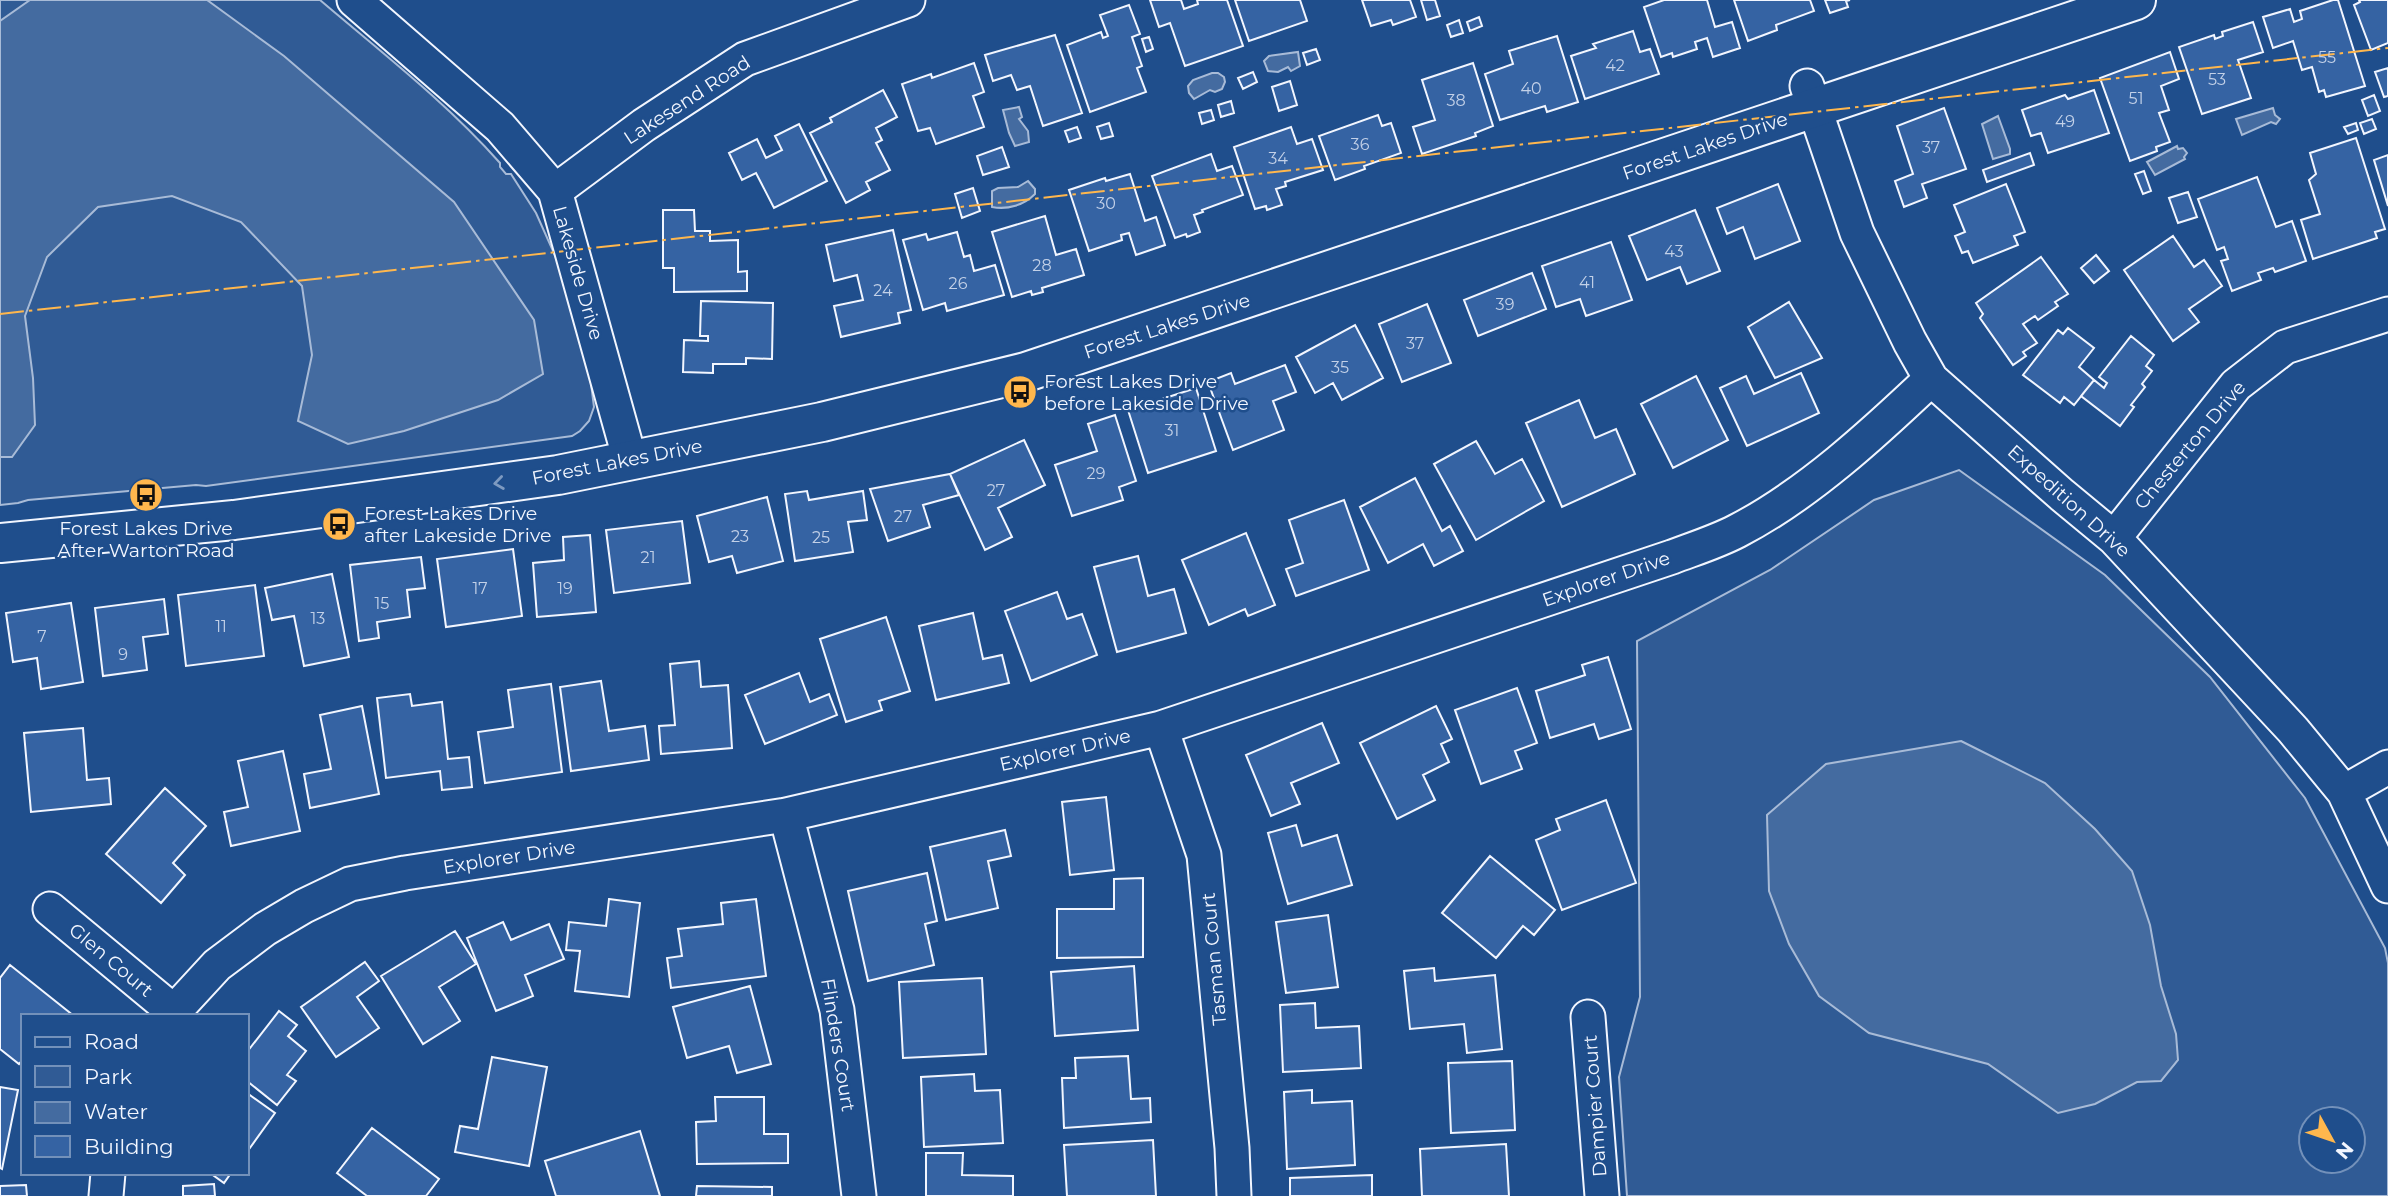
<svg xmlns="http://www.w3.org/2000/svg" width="2388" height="1196" viewBox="0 0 2388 1196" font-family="Montserrat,sans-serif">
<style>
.green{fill:#305b95;stroke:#a8bbd7;stroke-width:2;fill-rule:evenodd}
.water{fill:#446ba0;stroke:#a8bbd7;stroke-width:2}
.building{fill:#3563a3;stroke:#f2f6ff;stroke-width:2}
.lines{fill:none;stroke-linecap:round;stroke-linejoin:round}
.minor-casing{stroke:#f2f6ff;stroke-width:37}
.major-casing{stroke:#f2f6ff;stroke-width:42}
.minor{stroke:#1f4e8c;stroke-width:33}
.major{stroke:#1f4e8c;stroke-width:38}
.power{stroke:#ffb74d;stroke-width:2;stroke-dasharray:24 5 3.5 5;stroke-linecap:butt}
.oneway{stroke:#7e9ac0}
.labels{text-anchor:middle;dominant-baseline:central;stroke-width:5;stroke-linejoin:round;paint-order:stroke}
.number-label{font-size:16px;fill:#c3d1e8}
.street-label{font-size:19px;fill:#f2f6ff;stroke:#1f4e8c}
.poi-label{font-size:19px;fill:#f2f6ff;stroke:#1f4e8c;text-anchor:start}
</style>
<rect width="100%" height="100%" fill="#1f4e8c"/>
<!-- green -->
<path class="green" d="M0,0H320C381,52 446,102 500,163V167L506,174H511L536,213L566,280L589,368L594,407L589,421L580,431L572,436L206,486L196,485L28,500L18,503L0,505Z
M1959,470L2105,575L2210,677L2305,798L2385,948L2388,963V1196H1627L1619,1077L1640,997L1637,641L1770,570L1874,500ZM2311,1119H2353V1161H2311Z"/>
<!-- water -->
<path class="water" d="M30,0H207L284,56L454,202L534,320L543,374L498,400L404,431L348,444L298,421L312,355L302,286L241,222L172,196L98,207L47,257L25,316L33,378L35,425L12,457H0V21Z
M1298,52L1300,66L1291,71L1288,67L1278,72L1268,71L1264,61L1269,56Z
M1212,73H1218L1224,77L1225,82L1222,89L1215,92L1210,90L1194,99L1189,93L1188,86L1193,80Z
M1019,107L1022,117L1019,119L1028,131L1029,142L1015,146L1009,133L1003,110Z
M2273,108L2275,115L2280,119L2276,124L2271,122L2242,135L2236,119Z
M1998,116L2010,149V154L1993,159L1982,124Z
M2177,146L2178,149L2183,148L2187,153L2184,157L2185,159L2155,175L2147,162Z
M1028,181L1035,189V194C1024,205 1008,210 992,207V191L998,188L1018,187Z
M1961,741L2045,783L2095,829L2132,871L2150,925L2161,986L2176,1034L2178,1060L2161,1081L2137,1082L2095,1104L2058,1113L1988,1064L1869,1033L1819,996L1789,944L1769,891L1767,815L1826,764Z"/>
<!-- building -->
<path class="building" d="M1150,0H1181L1184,9L1198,4L1197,0H1227L1243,46L1185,66L1170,23L1159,27Z
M1235,0H1300L1307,21L1249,41Z
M1362,0H1410L1416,17L1393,25L1391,20L1371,26Z
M1421,0H1435L1440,16L1427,20Z
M1664,0H1707L1715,27L1732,22L1740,48L1713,57L1707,38L1695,42L1697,49L1673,57L1672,53L1661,57L1644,7Z
M1734,0H1810L1814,11L1776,25L1777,30L1748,41Z
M1825,0H1850L1846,1L1848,7L1830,13Z
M2333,0H2338L2365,86L2326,97L2324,90L2319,92L2312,67L2302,70L2293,41L2273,48L2263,17L2290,9L2294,22L2302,19L2300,11Z
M2359,0H2388V43L2371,50L2354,5L2360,2Z
M1129,5L1140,34L1132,37L1142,66L1137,68L1146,92L1090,112L1067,45L1101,32L1103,38L1108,36L1100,15Z
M1479,17L1482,26L1470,31L1467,22Z
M1459,20L1463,33L1451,37L1447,25Z
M2253,22L2263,52L2238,60L2251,98L2202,114L2179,47L2214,35L2215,39L2223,36L2222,32Z
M1633,31L1640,52L1650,49L1659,74L1585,99L1571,56L1596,48L1593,44Z
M1055,35L1082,113L1043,126L1030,86L1017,90L1011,75L993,81L985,55Z
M1557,36L1578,102L1547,112L1545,106L1500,120L1485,74L1513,64L1509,51Z
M1149,37L1153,49L1146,52L1142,39Z
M1316,49L1320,60L1307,65L1303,53Z
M2170,52L2179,79L2161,86L2169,110L2159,113L2170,142L2156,147L2157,151L2130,161L2100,78Z
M974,63L984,92L973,96L984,127L936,144L930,128L918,131L902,84L931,74L932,78Z
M1473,63L1493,126L1475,133L1476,136L1422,154L1413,127L1435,120L1422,80Z
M2388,68V96L2384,97L2375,72Z
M1253,72L1257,82L1243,89L1238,78Z
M1290,81L1297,105L1279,111L1272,87Z
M883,90L897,117L876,128L882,140L876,143L890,170L866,182L870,190L846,203L810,133L832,122L830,118Z
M2094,90L2109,133L2048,153L2041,133L2031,136L2022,110L2065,95L2068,99Z
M2374,95L2380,111L2368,116L2362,100Z
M1231,101L1234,113L1221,117L1218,105Z
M1944,108L1966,169L1922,184L1927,198L1904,207L1895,181L1913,174L1897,126Z
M1211,110L1214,120L1202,124L1199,113Z
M1378,115L1382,126L1391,123L1401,153L1364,166L1365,169L1335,180L1319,136Z
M2372,119L2376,129L2364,134L2360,123Z
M1109,123L1113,136L1101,139L1097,127Z
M2356,123L2358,130L2348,134L2344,127Z
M799,124L827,181L774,208L756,173L742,180L729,153L757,139L766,158L782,150L775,136Z
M1077,127L1081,138L1069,142L1065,131Z
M1291,127L1297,144L1312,139L1323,170L1285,182L1286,186L1276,189L1282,205L1267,210L1266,206L1255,209L1234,147Z
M2356,138L2385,229L2375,232L2377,238L2313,259L2301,220L2320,214L2309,180L2316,174L2310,153Z
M1002,147L1009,167L983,175L977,156Z
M2030,153L2034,165L1987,182L1983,170Z
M1211,154L1217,171L1232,166L1243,195L1202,210L1203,212L1194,215L1200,232L1187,237L1186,234L1175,238L1152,176Z
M2388,155V206L2374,160Z
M2144,171L2151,191L2143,194L2135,174Z
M1130,174L1145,221L1156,217L1165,245L1136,255L1129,233L1121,235L1122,240L1089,251L1069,190L1105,178L1106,181Z
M2257,177L2276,227L2292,221L2306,261L2275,272L2273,268L2258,273L2261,280L2232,291L2221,261L2228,259L2224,247L2217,250L2198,199Z
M1778,184L1800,241L1755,259L1743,227L1727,234L1717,208Z
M2006,184L2025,232L2014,236L2018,245L1973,263L1968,251L1962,253L1955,236L1965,232L1954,205Z
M973,188L980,211L962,218L955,194Z
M2188,192L2197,217L2178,223L2169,198Z
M663,210H694L695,231H710V241L738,240V272L747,271V291L674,292V268H663Z
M1695,210L1720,271L1687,284L1680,267L1647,280L1629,236Z
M1045,216L1056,255L1076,249L1084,275L1042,288L1043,292L1032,295L1031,291L1012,297L992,232Z
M893,230L911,310L898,313L900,323L841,337L834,306L863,300L857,275L834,281L826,245Z
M957,232L964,257L970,255L974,271L995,265L1004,295L947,311L945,303L923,310L903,240L926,234L928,240Z
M2173,236L2194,267L2204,260L2222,286L2189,309L2199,322L2173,341L2124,270Z
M1611,242L1632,300L1586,316L1580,299L1556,307L1542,266Z
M2096,255L2109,271L2094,283L2081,268Z
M2041,257L2068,294L2055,302L2058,306L2038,320L2035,316L2023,324L2037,343L2023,352L2026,356L2013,365L1980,318L1983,314L1976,303Z
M1532,273L1546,309L1478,336L1464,300Z
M701,301L773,303L772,359L746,358V364H713V373L683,372L684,340L708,341V336H700Z
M1789,302L1822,358L1775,378L1748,327Z
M1427,304L1451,363L1402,382L1379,324Z
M1355,325L1383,378L1342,400L1333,383L1315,393L1296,357Z
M2068,328L2094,348L2079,367L2094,380L2074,405L2064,397L2060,403L2023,375L2058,330L2063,334Z
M2131,336L2154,355L2146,366L2152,371L2142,384L2145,387L2131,405L2134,407L2120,426L2081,396L2094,380L2104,388L2107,383L2099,377Z
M1285,365L1296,392L1273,401L1284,430L1233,450L1208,382L1231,373L1235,384Z
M1801,373L1819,413L1747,446L1720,388L1746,376L1754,394Z
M1696,376L1728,440L1673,468L1641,404Z
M1196,388L1216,451L1148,473L1128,410Z
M1579,400L1595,438L1616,429L1635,474L1562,507L1526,423Z
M1115,415L1136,481L1119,487L1123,500L1072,516L1055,465L1097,451L1088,424Z
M1024,440L1045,485L998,508L1012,537L985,550L950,474Z
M1476,441L1495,474L1522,459L1544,501L1476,540L1434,464Z
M950,474L959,495L923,505L930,527L888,541L870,489Z
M1415,478L1442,531L1450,526L1463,551L1434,566L1423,544L1388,563L1360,507Z
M807,491L809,500L863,491L867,520L848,522L853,552L795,561L785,494Z
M767,497L783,561L737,573L732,556L709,562L697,516Z
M1344,500L1369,570L1296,596L1286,569L1303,563L1289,520Z
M682,521L690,583L614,593L606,530Z
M1246,533L1275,605L1248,616L1245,609L1209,625L1182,560Z
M590,535L596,612L537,617L533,563L564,560L563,537Z
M513,549L522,616L446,627L437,559Z
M1138,556L1148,596L1174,589L1186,633L1117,652L1094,567Z
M421,557L425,588L407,590L410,617L377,622L379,638L359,641L350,565Z
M332,574L349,657L304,666L294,616L272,620L265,588Z
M255,585L264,656L186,666L178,595Z
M1057,592L1067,619L1082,614L1097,655L1031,681L1005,611Z
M164,599L168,634L143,637L147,670L103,676L95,608Z
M71,603L83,682L41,689L37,658L13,662L6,613Z
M973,613L983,659L1002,655L1009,683L936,700L919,626Z
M886,617L910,691L879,701L882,710L846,722L820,639Z
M1608,657L1631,729L1599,739L1594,724L1550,738L1536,691L1585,675L1582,665Z
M699,661L701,687L728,685L732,748L661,754L659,726L675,725L670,664Z
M799,673L810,702L829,694L837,715L765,744L745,695Z
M601,681L609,731L645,726L649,760L571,771L560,687Z
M551,684L562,772L485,783L478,732L513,727L508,690Z
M1517,688L1537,743L1515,751L1522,769L1481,784L1455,710Z
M410,694L412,706L442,702L448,759L469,757L472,787L442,790L440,771L386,778L377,698Z
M362,706L379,794L310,808L304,774L331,769L320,715Z
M1436,706L1452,739L1441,744L1449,762L1423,775L1435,800L1397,819L1360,743Z
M1322,723L1339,763L1291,783L1300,804L1271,816L1246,755Z
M83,728L87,780L109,778L111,804L31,812L24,733Z
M283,751L300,831L231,846L224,812L248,807L238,761Z
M165,788L206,826L173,863L185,875L161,903L106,854Z
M1106,797L1114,870L1070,875L1062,802Z
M1606,800L1636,883L1562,910L1536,840L1560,830L1556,819Z
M1296,825L1302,846L1337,835L1352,885L1288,904L1268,833Z
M1005,830L1011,856L988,861L998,908L946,920L930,847Z
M1490,856L1555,910L1534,935L1523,926L1496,958L1442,913Z
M927,873L937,921L925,924L934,965L868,981L848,891Z
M1143,878V957L1057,958V909H1114V879Z
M609,899L640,903L629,997L575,991L580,951L566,950L569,922L606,926Z
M756,899L766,976L671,988L667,958L682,956L678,929L723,924L721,903Z
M1328,915L1338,987L1286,993L1276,922Z
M503,922L511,940L549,924L564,959L525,975L533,996L496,1011L467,938Z
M455,931L476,964L439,987L460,1021L423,1044L381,976Z
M365,962L379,981L357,997L379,1028L336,1057L301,1007Z
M10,965L74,1016H23V1059L19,1064L0,1049V978Z
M1134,966L1138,1030L1055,1036L1051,972Z
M1434,968L1435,981L1495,975L1502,1049L1467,1053L1464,1024L1410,1029L1404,971Z
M982,978L986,1054L903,1058L899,982Z
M750,986L771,1064L737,1073L729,1046L687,1058L673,1007Z
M1315,1003L1316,1028L1359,1026L1361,1068L1283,1072L1280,1005Z
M279,1011L297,1025L288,1036L306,1051L287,1075L296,1081L277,1105L247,1081V1052Z
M1128,1056L1131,1099L1150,1098L1151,1122L1064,1128L1062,1078H1076L1075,1058Z
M492,1057L547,1067L529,1166L455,1152L460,1126L478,1129Z
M1512,1061L1515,1130L1451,1133L1448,1063Z
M974,1074L975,1091L1000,1090L1003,1143L924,1147L921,1077Z
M0,1087L18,1090L2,1169L0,1168Z
M1312,1090V1103L1352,1101L1355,1165L1287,1169L1284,1092Z
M247,1093L275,1113L247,1152Z
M715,1097H764V1134H788V1163L697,1164L696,1122L716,1121Z
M372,1128L439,1179L426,1196H367L337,1173Z
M640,1131L660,1196H556L545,1161Z
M1153,1140L1156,1196H1067L1064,1145Z
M1506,1144L1509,1196H1422L1420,1149Z
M926,1153H963L962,1175L1013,1176V1196H926Z
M210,1173H231L224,1183Z
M1372,1175V1196H1290V1178Z
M214,1184L215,1196H183V1186Z
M26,1185L27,1196H0V1186Z
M697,1186L772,1187V1196H696Z"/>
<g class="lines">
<!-- minor casing -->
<g class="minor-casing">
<path id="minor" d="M354,0L500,127L555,191L630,460
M1807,86L1857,233L1910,342L1931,379L2062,495L2114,538L2293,730L2344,792L2388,886
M555,191L644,125L745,59L908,0
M2114,538L2236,385L2285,347L2388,314
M1161,728L1204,855L1232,1148L1234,1196
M2344,792L2388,767
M786,815L837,1010L859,1196
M50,909L173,1011
M170,1016L217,965L265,929L304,906L350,884L405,873L786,815L1161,728L1672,557C1693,549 1716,542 1737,531C1807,495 1874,433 1931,379
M1588,1017L1602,1196
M106,1196L108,1173"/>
</g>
<!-- major casing -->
<g class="major-casing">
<path id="major" d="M0,543L234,520L558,475L822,422L1026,372L2136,0"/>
</g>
<!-- minor -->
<use href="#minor" class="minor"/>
<!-- major -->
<use href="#major" class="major"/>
<!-- power -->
<path class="power" d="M0,314L2388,48"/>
</g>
<!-- one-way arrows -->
<defs><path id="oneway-chevron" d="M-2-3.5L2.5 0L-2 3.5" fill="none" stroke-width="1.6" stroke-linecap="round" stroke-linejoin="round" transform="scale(1.75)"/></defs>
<use class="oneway" href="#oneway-chevron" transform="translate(499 483) rotate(172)"/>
<!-- icons -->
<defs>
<g id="bus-disc" transform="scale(1.75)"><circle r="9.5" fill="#ffb74d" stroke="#1f4e8c"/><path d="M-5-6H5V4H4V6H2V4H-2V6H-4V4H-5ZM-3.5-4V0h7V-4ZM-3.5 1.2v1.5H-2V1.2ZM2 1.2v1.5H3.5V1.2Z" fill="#111"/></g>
</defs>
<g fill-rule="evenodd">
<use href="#bus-disc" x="1020" y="392"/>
<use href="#bus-disc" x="146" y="495"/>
<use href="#bus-disc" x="339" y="524"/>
</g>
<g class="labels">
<!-- number labels -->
<g class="number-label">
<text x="2327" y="57">55</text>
<text x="1615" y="65">42</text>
<text x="2217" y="79">53</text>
<text x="1531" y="88">40</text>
<text x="2136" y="98">51</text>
<text x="1456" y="100">38</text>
<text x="2065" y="121">49</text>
<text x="1360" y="144">36</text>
<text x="1931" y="147">37</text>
<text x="1278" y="158">34</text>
<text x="1106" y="203">30</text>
<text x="1674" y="251">43</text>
<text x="1042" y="265">28</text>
<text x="1587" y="282">41</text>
<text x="958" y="283">26</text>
<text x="883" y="290">24</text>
<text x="1505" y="304">39</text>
<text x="1415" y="343">37</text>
<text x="1340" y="367">35</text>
<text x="1172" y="430">31</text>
<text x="1096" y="473">29</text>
<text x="996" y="490">27</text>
<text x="903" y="516">27</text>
<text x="740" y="536">23</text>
<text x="821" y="537">25</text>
<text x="648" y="557">21</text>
<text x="480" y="588">17</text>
<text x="565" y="588">19</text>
<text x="382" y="603">15</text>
<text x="318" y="618">13</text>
<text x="221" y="626">11</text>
<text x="42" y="636">7</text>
<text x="123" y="654">9</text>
</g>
<!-- street labels -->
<g class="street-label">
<text transform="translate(687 100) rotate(-33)">Lakesend Road</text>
<text transform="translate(1705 146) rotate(-19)">Forest Lakes Drive</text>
<text transform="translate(578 273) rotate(74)">Lakeside Drive</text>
<text transform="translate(1167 326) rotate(-18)">Forest Lakes Drive</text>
<text transform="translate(2190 445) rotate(-50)">Chesterton Drive</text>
<text transform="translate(617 462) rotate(-11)">Forest Lakes Drive</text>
<text transform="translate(2069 501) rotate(42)">Expedition Drive</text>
<text transform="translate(1606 579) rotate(-19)">Explorer Drive</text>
<text transform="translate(1065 750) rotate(-13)">Explorer Drive</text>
<text transform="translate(509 857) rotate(-9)">Explorer Drive</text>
<text transform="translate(1214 959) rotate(-95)">Tasman Court</text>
<text transform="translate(111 960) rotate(40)">Glen Court</text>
<text transform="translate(838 1045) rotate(81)">Flinders Court</text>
<text transform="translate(1595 1106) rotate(-94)">Dampier Court</text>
</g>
<!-- poi labels -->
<g class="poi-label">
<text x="1044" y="381">Forest Lakes Drive<tspan x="1044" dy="22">before Lakeside Drive</tspan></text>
<text x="364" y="513">Forest Lakes Drive<tspan x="364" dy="22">after Lakeside Drive</tspan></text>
<text x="146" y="528" text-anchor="middle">Forest Lakes Drive<tspan x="146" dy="22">After Warton Road</tspan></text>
</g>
</g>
<!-- legend -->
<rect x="21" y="1014" width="228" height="161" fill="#1f4e8c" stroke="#7391ba" stroke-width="2"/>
<rect x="35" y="1037" width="35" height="10" fill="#1f4e8c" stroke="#7391ba" stroke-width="2"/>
<text x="84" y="1049" font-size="21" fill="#f2f6ff">Road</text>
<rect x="35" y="1066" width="35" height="21" fill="#305b95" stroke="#7391ba" stroke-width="2"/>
<text x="84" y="1084" font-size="21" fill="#f2f6ff">Park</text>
<rect x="35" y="1102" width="35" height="21" fill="#446ba0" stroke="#7391ba" stroke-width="2"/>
<text x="84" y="1119" font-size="21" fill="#f2f6ff">Water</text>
<rect x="35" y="1136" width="35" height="21" fill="#3563a3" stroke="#7391ba" stroke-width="2"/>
<text x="84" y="1154" font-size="21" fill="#f2f6ff">Building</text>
<!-- north arrow -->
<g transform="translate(2332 1140) rotate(130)"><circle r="33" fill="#1f4e8c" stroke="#7391ba" stroke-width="2"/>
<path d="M0-5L12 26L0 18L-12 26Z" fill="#ffb74d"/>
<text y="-10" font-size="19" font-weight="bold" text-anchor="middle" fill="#f2f6ff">N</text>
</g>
</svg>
